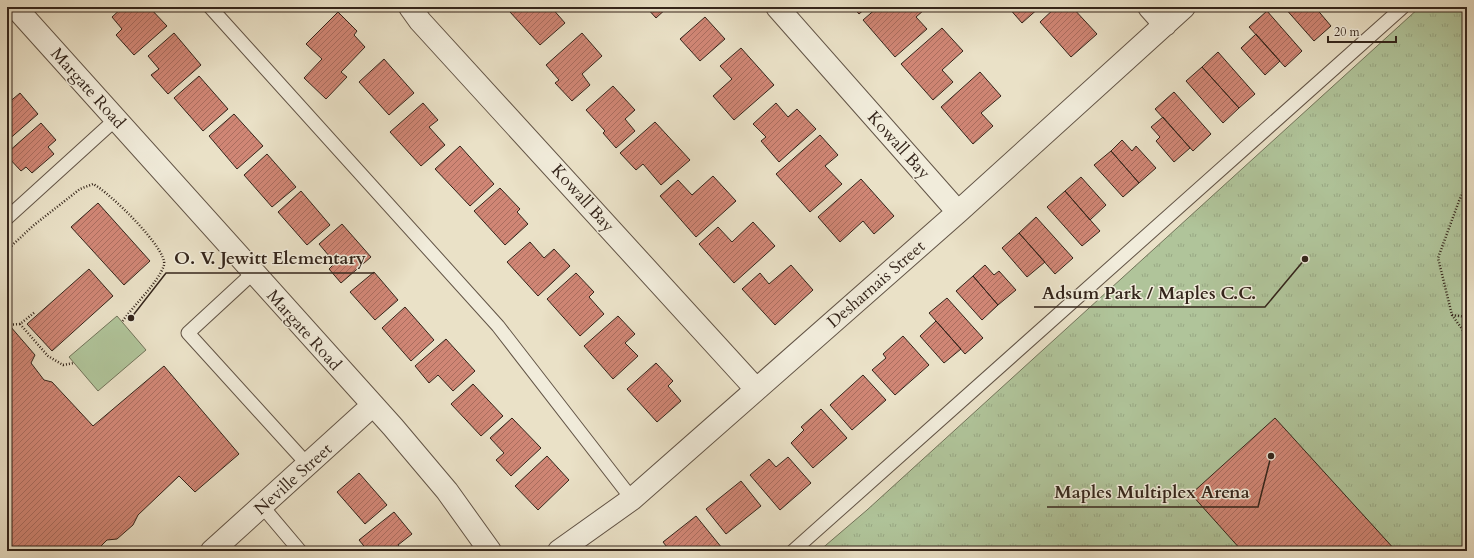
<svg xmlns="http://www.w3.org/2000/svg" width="1474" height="558" viewBox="0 0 1474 558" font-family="Cardo,serif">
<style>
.grass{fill:#b0c49a;stroke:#72745a}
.park{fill:url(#park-tufts);stroke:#72745a}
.building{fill:url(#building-hatch);stroke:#34251b}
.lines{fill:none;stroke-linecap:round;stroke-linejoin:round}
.lane-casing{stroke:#625446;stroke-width:15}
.street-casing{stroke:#625446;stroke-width:24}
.path{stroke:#34251b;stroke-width:2.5;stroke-dasharray:1 2;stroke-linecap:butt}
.lane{stroke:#f1ecdb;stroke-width:13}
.street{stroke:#f1ecdb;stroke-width:22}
.labels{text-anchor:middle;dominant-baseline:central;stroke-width:3;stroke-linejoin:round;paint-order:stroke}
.street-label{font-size:17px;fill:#34251b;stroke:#f1ecdb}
.leader{fill:none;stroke:#34251b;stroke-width:1.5}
.callout-dot{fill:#34251b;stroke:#f1ecdb;stroke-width:1.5}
.callout-label{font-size:18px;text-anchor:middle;font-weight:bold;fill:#34251b;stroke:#f1ecdb;stroke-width:3;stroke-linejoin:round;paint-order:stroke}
</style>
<defs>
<pattern id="park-tufts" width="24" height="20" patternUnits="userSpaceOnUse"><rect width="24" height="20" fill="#b0c49a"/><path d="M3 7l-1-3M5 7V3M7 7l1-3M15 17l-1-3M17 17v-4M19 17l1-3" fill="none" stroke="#98a884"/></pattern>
<pattern id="building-hatch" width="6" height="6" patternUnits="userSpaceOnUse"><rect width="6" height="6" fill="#d08675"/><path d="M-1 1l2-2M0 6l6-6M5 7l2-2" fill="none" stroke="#aa6d5f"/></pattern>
</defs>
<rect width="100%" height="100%" fill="#eae1c7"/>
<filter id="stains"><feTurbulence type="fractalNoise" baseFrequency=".005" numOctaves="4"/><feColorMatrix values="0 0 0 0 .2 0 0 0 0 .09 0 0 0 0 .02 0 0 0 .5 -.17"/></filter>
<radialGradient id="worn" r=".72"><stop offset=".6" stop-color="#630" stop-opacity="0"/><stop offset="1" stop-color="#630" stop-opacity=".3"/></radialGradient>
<!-- grass -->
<path class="grass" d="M117,316L146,350L98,391L69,357Z"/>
<!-- park -->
<path class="park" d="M1420,7H1467V551H819L867,510Z"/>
<!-- building -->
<path class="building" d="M123,7H149L167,26L134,55L116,35L122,29L112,17Z
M516,7H551L565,23L540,45L510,12Z
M646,7H668L656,18Z
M853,7H867L859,14Z
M878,7H922L924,10L916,17L927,29L895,57L863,20Z
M1008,7H1040L1022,23Z
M1056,7H1072L1097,34L1071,57L1040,22Z
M1284,7H1315L1331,26L1314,41Z
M1267,11L1302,51L1285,67L1249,27Z
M338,12L357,31L354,35L365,47L341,72L347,77L326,99L304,78L322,59L306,44Z
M705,17L725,39L700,61L680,39Z
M942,28L963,51L942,70L953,82L933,100L901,64Z
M174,33L201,65L168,94L151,75L159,69L148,56Z
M582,33L602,56L582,74L590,85L572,101L555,83L559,80L546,65Z
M1256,34L1280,61L1265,75L1241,48Z
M741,48L774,85L734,120L713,96L732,79L720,66Z
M1218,52L1255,94L1239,108L1202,67Z
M384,59L414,93L389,115L359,82Z
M1202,67L1239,108L1223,123L1186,81Z
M980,72L1001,96L981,113L993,126L973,144L941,107Z
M199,76L228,109L203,131L174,98Z
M613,86L635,110L625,119L635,131L616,148L603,133L605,131L586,110Z
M1174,92L1211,134L1193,151L1155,109Z
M20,93L38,114L7,141V104Z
M423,103L438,120L429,127L445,145L421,166L390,132Z
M776,103L788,117L797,109L816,129L779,162L761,141L766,137L753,124Z
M234,114L263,146L237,169L209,136Z
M1163,117L1190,148L1174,162L1156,141L1160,137L1151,127Z
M655,122L690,160L661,185L643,164L636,170L620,153Z
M41,123L56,140L48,147L54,154L32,173L26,167L21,171L7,156V153Z
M820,135L838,155L825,166L842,184L810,212L776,174Z
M1122,140L1132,151L1136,146L1156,168L1139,183L1111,151Z
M460,146L494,184L470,206L435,169Z
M1111,151L1139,183L1123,197L1094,165Z
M267,154L296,187L272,207L244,175Z
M713,176L736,201L696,237L660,196L678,180L692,195Z
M1081,177L1106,205L1090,220L1065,191Z
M861,179L894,216L874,234L863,221L840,242L818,217Z
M500,188L520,209L517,212L528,224L505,245L474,211Z
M301,191L330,225L307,245L278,212Z
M1065,191L1100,231L1082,246L1047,207Z
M98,203L150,261L124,285L71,227Z
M1036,217L1073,258L1055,274L1019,233Z
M753,222L775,246L734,283L699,244L718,227L732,242Z
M342,224L371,257L341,283L329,269L335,263L319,244Z
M1019,233L1045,262L1027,277L1002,248Z
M530,242L544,258L554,249L570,266L538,296L507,262Z
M791,265L813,290L775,325L742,289L760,273L769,284Z
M985,265L994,275L999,271L1016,290L998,305L973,276Z
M89,269L113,296L52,351L27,324Z
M374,272L398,300L375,320L350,292Z
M576,273L594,292L589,297L604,314L580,336L547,299Z
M973,276L998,305L982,320L956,291Z
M947,298L983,338L965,354L929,313Z
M405,307L434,340L411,361L382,328Z
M618,316L635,334L625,343L638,356L613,379L584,346Z
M936,321L961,349L944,363L920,336Z
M10,326L35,355L31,363L44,380L52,382L93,426L164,366L239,454L195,492L179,476L138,515L133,525L117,539L107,540L96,551H7V329Z
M903,336L929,365L895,395L872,370L886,358L883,354Z
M446,339L475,371L453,391L438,375L429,383L415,366Z
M656,363L673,381L668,386L681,401L657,422L627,389Z
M863,375L886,400L852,430L830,405Z
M473,384L503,416L481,436L451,404Z
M821,409L847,438L813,468L791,443L804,430L801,427Z
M512,418L541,448L511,476L496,460L504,453L490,438Z
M1275,418L1396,551H1242L1191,494Z
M547,456L569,480L538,510L515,486Z
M788,457L811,483L780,510L750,475L769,459L776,467Z
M359,473L387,505L365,524L337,492Z
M741,481L761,506L726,534L706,509Z
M394,512L412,534L398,545L403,551H368L359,540Z
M696,516L722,548L718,551H670L663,542Z"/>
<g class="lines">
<!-- lane casing -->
<g class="lane-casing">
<path id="lane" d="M210,7L498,326L632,499
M7,218L116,119
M253,273L188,333L308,465
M262,506L300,551
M793,551L1403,7"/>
</g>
<!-- street casing -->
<g class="street-casing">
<path id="street" d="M15,7L393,427L447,491L490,551
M410,7L420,21L756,389
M777,7L958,212
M1149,7L1165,25
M212,551L373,405
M559,551L632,499L958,212L1184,7"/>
</g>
<!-- path -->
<path class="path" d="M1467,184L1459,201L1438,258L1452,315L1467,336
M7,250L34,225L80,189L93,184C108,191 168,249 164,265C159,282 133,306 122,322
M1452,315L1467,317
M20,324L48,356L63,365L74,363
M7,325L20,324L35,312"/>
<!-- lane -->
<use href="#lane" class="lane"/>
<!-- street -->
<use href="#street" class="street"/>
</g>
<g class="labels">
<!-- street labels -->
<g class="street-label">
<text transform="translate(88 88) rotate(48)">Margate Road</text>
<text transform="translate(899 145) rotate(48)">Kowall Bay</text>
<text transform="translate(583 198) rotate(48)">Kowall Bay</text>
<text transform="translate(876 284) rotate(-41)">Desharnais Street</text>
<text transform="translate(304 330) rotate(48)">Margate Road</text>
<text transform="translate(293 479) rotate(-42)">Neville Street</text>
</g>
</g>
<!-- callouts -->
<path class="leader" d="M131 318L166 273H374M1305 259L1265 307H1034M1271 456L1258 507H1047"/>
<g class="callout-dot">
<circle cx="131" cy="318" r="4"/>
<circle cx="1305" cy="259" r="4"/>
<circle cx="1271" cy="456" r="4"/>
</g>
<g class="callout-label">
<text x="270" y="264">O. V. Jewitt Elementary</text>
<text x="1149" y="299">Adsum Park / Maples C.C.</text>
<text x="1152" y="498">Maples Multiplex Arena</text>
</g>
<!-- margin -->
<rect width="1474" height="558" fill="none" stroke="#eae1c7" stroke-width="24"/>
<rect x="8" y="8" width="1458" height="542" fill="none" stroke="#34251b" stroke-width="2"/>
<rect x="12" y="12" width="1450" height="534" fill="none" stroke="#34251b"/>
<!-- scale -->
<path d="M1328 36v6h68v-6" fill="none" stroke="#34251b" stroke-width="2"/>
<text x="1334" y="36" font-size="12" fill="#34251b" stroke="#f1ecdb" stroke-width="3" paint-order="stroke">20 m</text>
<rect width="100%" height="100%" filter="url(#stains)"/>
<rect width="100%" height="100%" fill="url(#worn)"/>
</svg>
